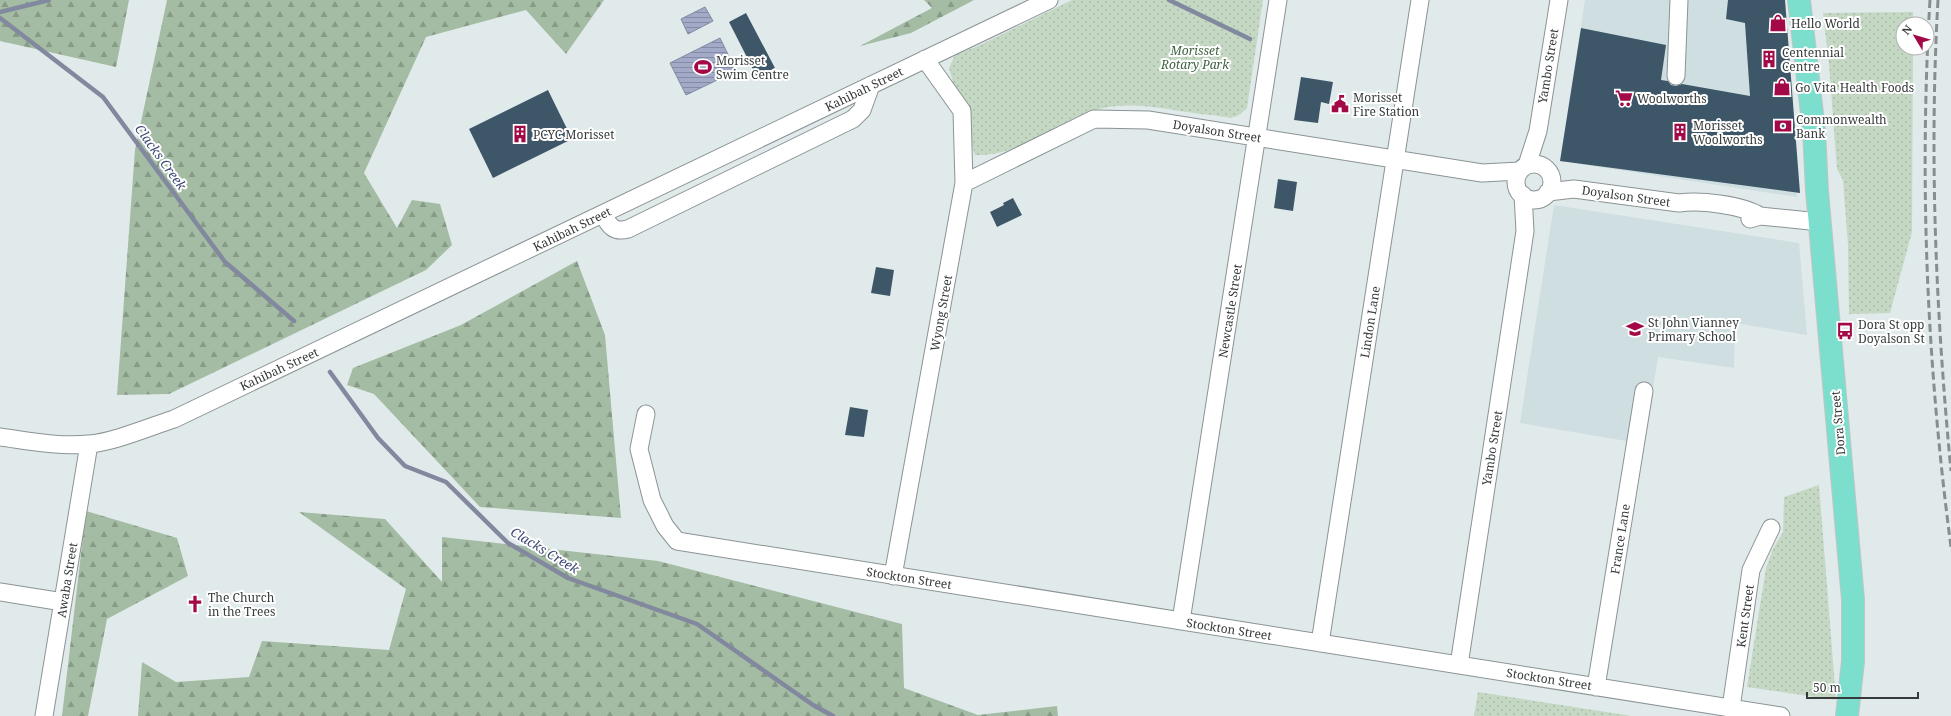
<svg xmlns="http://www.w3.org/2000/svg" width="1951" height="716" viewBox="0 0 1951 716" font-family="'Noto Serif',serif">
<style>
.built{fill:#cedee1}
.forest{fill:url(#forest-firs)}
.park{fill:url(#park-dots)}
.water{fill:url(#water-rules);stroke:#82889e}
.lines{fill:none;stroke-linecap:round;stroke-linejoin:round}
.stream{stroke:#82889e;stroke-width:4.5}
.building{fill:#3d5769}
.minor-casing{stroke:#8b9394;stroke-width:19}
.major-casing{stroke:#c3c4c4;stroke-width:24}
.minor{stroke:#fff;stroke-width:17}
.major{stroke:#7cdfce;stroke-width:22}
.rail{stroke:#888e8f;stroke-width:3;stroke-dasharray:8 4;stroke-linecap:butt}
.labels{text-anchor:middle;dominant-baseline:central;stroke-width:4;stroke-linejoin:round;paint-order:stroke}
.poi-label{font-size:12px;fill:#373a3b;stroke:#fff;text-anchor:start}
.park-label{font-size:12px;font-style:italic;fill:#3b623d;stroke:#fff}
.street-label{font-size:12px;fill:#373a3b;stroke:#fff}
.water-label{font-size:13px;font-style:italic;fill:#3e4975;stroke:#fff}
</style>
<defs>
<pattern id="forest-firs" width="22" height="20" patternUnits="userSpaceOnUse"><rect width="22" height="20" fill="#a3bca3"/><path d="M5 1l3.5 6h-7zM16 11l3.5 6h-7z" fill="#869a86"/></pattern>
<pattern id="park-dots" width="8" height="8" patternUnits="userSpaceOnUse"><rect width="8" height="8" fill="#c4d8c4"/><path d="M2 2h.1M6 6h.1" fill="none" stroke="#a9baa9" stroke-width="1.8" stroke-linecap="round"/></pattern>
<pattern id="water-rules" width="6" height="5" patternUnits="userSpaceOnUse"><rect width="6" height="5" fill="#a2aac8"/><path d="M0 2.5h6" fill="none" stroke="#858ba4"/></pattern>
</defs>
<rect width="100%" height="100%" fill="#e1eaeb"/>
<!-- built -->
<path class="built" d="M1585,0H1781L1797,197L1560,161Z
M1554,205L1799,243L1807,335L1735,323L1734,368L1658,357L1644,444L1520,423Z"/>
<!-- forest -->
<path class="forest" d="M0,0H129L116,67L0,41Z
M167,0H604L566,54L526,10L426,37L364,173L397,228L412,200L440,204L452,245L426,270L169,394L117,395L135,150Z
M924,0H974L911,33L860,46L932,8Z
M577,261L605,335L621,518L480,507L374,394L347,385L353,368L461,325Z
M86,511L177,538L188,576L107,619L88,716H62Z
M299,512L385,519L442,582V537L658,561L902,624L904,688L978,715L1057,706L1058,716H138L142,662L176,682L249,677L262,641L389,650L406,589Z"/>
<!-- park -->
<path class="park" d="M1072,0H1263L1247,108C1243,112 1239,116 1234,117C1229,119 1219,116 1213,115C1181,113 1149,103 1117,106C1066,110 1027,157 975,155L949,68L955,55L978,46Z
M1913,12V24H1903V48H1913L1912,232L1890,313L1849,314L1848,245L1843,180L1837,169L1829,64L1823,13Z
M1819,485L1836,700L1747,687L1766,568L1773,549L1783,532L1784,497Z
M1478,692L1632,716H1474Z"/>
<!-- water -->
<path class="water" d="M705,7L713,21L688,34L681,19Z
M720,38L736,71L686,95L670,63Z"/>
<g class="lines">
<!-- stream -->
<path class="stream" d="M1169,0L1250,39
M0,12L49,0
M0,18L103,97L225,262L294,321
M330,372L378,438L405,466L446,482L508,543L568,578L697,624L813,705L833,716"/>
</g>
<!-- building -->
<path class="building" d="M1728,0H1785L1800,193L1560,161L1581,28L1666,45L1661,80L1668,81L1671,85L1676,86L1682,84L1750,96L1745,23L1726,19Z
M746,13L775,68L757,77L729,22Z
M1301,77L1333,82L1329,104L1321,102L1318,123L1294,120Z
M548,90L572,139L493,178L469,129Z
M1278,179L1297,182L1293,211L1274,208Z
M1013,198L1022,215L997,227L990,212L1004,205L1003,203Z
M876,267L894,270L890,296L871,293Z
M850,407L868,410L864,437L845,435Z"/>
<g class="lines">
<!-- minor casing -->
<g class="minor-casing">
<path id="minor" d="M1676,76L1679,0
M1516 182a18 18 0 1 1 36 0a18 18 0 1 1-36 0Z
M1527,165L1538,131L1559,0
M964,183L1094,119L1148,120L1482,173L1520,171
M1548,192L1574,189L1679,203C1701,200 1742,205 1760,216
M603,214C609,226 614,233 628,229L853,119L862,110L871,85
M1750,219L1760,216L1820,222
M646,414L639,449L652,500L665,526L677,541L1781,716
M0,437C29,441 59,447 89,444C114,442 149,427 174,419L1049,0
M893,576L964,183L962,111L925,59
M0,592L63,602
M1181,621L1278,0
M1320,643L1420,0
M1459,665L1525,231L1523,195
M1596,687L1644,391
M1731,708L1751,570L1771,528
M44,716L89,444"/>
</g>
<!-- major casing -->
<g class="major-casing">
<path id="major" d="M1799,0L1814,131L1817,191L1853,600V661L1847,716"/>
</g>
<!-- minor -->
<use href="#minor" class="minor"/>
<!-- major -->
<use href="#major" class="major"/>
<!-- rail -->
<path class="rail" d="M1930,0C1919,182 1927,366 1951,547
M1938,0C1929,157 1936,314 1951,471"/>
</g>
<!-- icons -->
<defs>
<g id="shop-bare" transform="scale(1.38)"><path d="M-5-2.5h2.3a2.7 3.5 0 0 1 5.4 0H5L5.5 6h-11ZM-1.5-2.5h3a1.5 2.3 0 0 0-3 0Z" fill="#a30946" stroke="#fff" stroke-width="2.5" paint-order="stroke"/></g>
<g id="building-bare" transform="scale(1.38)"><path d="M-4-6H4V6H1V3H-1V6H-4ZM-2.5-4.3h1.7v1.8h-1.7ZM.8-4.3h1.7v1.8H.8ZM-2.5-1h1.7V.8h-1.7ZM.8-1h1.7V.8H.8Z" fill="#a30946" stroke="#fff" stroke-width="2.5" paint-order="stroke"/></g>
<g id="stadium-bare" transform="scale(1.38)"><path d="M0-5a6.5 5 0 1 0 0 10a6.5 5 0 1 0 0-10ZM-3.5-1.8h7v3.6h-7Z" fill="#a30946" stroke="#fff" stroke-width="2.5" paint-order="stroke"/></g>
<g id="supermarket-bare" transform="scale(1.38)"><path d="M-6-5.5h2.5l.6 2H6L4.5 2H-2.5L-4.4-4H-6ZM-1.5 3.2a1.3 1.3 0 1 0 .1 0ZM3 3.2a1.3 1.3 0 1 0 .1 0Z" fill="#a30946" stroke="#fff" stroke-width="2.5" paint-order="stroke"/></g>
<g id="civic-bare" transform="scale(1.38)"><path d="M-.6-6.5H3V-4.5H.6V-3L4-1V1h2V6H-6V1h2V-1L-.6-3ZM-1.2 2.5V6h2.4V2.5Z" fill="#a30946" stroke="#fff" stroke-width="2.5" paint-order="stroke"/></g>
<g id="bank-bare" transform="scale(1.38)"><path d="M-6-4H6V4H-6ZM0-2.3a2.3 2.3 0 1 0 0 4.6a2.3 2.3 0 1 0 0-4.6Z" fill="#a30946" stroke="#fff" stroke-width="2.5" paint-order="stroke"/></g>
<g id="school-bare" transform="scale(1.38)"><path d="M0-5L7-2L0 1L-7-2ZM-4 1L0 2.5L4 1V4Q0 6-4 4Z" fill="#a30946" stroke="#fff" stroke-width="2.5" paint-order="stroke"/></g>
<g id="bus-bare" transform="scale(1.38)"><path d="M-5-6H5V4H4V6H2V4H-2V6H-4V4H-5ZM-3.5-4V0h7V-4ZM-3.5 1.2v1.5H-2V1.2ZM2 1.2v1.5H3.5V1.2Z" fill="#a30946" stroke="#fff" stroke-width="2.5" paint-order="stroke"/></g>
<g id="church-bare" transform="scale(1.38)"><path d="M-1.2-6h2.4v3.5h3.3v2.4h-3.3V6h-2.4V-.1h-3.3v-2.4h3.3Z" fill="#a30946" stroke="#fff" stroke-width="2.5" paint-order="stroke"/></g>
</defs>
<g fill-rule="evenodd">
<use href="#shop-bare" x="1778" y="23"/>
<use href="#building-bare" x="1769" y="59"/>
<use href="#stadium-bare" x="703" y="67"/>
<use href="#shop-bare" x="1782" y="87"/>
<use href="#supermarket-bare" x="1624" y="98"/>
<use href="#civic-bare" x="1340" y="104"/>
<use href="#bank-bare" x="1783" y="126"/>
<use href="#building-bare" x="1680" y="132"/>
<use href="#building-bare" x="520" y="134"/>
<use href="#school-bare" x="1635" y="329"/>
<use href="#bus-bare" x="1845" y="331"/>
<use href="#church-bare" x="195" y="604"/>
</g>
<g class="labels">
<!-- poi labels -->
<g class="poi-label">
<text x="1791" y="23">Hello World</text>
<text x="1782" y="52">Centennial<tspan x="1782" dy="14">Centre</tspan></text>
<text x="716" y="60">Morisset<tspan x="716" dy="14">Swim Centre</tspan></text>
<text x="1795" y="87">Go Vita Health Foods</text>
<text x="1353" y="97">Morisset<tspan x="1353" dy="14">Fire Station</tspan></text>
<text x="1637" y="98">Woolworths</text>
<text x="1796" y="119">Commonwealth<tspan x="1796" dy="14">Bank</tspan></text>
<text x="1693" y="125">Morisset<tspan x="1693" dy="14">Woolworths</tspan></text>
<text x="533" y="134">PCYC Morisset</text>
<text x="1648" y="322">St John Vianney<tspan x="1648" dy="14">Primary School</tspan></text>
<text x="1858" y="324">Dora St opp<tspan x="1858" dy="14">Doyalson St</tspan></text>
<text x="208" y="597">The Church<tspan x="208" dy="14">in the Trees</tspan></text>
</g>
<!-- park labels -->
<g class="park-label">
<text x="1195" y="50">Morisset<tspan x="1195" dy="14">Rotary Park</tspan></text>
</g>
<!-- street labels -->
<g class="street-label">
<text transform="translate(1548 66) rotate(-81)">Yambo Street</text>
<text transform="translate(864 89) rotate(-26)">Kahibah Street</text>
<text transform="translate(1217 131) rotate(9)">Doyalson Street</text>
<text transform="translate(1626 196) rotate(8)">Doyalson Street</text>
<text transform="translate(572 229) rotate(-26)">Kahibah Street</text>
<text transform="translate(1230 311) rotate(-81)">Newcastle Street</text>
<text transform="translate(941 313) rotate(-80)">Wyong Street</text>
<text transform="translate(1370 322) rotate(-81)">Lindon Lane</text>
<text transform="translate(279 369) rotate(-25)">Kahibah Street</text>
<text transform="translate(1838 423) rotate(-95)">Dora Street</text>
<text transform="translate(1492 448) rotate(-81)">Yambo Street</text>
<text transform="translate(1620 539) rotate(-81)">France Lane</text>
<text transform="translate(909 578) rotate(9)">Stockton Street</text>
<text transform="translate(67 580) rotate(-81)">Awaba Street</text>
<text transform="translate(1745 616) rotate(-82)">Kent Street</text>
<text transform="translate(1229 629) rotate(9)">Stockton Street</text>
<text transform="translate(1549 679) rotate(9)">Stockton Street</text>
</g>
<!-- water labels -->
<g class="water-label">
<text transform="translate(161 157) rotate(54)">Clacks Creek</text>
<text transform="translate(545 550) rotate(31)">Clacks Creek</text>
</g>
</g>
<!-- north arrow -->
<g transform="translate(1915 36) rotate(308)"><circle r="19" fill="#ffffff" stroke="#afb0b1"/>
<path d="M0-3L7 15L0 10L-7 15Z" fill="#a30946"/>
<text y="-6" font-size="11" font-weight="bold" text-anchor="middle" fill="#373a3b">N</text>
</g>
<!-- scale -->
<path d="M1807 692v6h111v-6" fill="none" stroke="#373a3b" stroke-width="2"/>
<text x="1813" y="692" font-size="12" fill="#373a3b" stroke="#ffffff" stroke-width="3" paint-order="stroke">50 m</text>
</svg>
